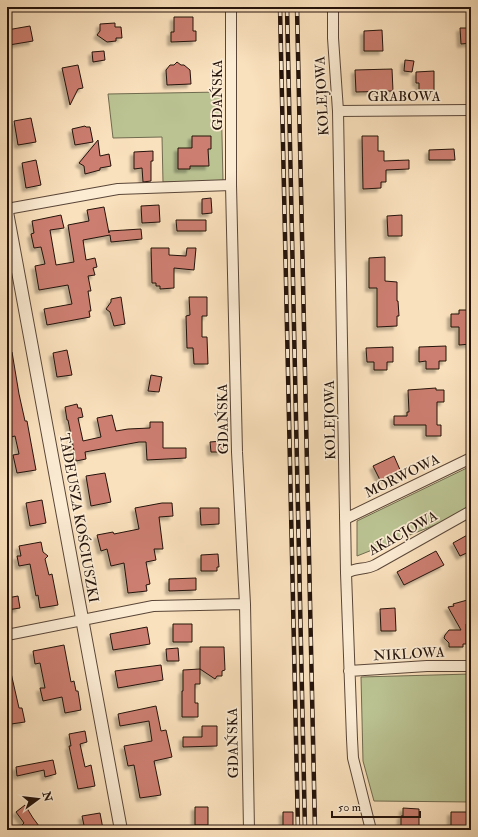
<svg xmlns="http://www.w3.org/2000/svg" width="478" height="837" viewBox="0 0 478 837" font-family="'IM FELL Double Pica',serif">
<style>
.green{fill:#bbc393;stroke:#706b4f}
.building{fill:#cc7e70;stroke:#24130b;filter:url(#shadow)}
.lines{fill:none;stroke-linecap:round;stroke-linejoin:round}
.minor-casing{stroke:#5a4638;stroke-width:12}
.tertiary-casing{stroke:#5a4638;stroke-width:14}
.minor{stroke:#fcecd4;stroke-width:10}
.tertiary{stroke:#fcecd4;stroke-width:12}
.rail-casing{stroke:#24130b;stroke-width:4.5}
.rail{stroke:#fcecd4;stroke-width:3;stroke-dasharray:9;stroke-linecap:butt}
.labels{text-anchor:middle;dominant-baseline:central;stroke-width:3.5;stroke-linejoin:round;paint-order:stroke}
.street-label{font-size:14px;fill:#24130b;stroke:#fcecd4}
</style>
<defs>
<filter id="shadow"><feDropShadow dx="-3.5" dy="3.5" stdDeviation="1" flood-color="#0004"/></filter>
</defs>
<rect width="100%" height="100%" fill="#fae1bd"/>
<filter id="stains"><feTurbulence type="fractalNoise" baseFrequency=".005" numOctaves="4"/><feColorMatrix values="0 0 0 0 .2 0 0 0 0 .09 0 0 0 0 .02 0 0 0 .5 -.17"/></filter>
<radialGradient id="worn" r=".72"><stop offset=".6" stop-color="#630" stop-opacity="0"/><stop offset="1" stop-color="#630" stop-opacity=".3"/></radialGradient>
<!-- green -->
<path class="green" d="M221,92L223,181L163,182L162,137L113,138L108,94Z
M471,466V506L440,523L357,556V521Z
M471,674V802L374,801L363,761L361,677Z"/>
<!-- building -->
<path class="building" d="M174,17H193V31H196V41L171,42V32H174Z
M115,23V27H121L122,38H116V41L107,42L97,35L100,31V24Z
M30,26L33,41L9,45L7,30Z
M460,28H471V43L461,44Z
M382,30L383,51H364V31Z
M104,51L105,60L93,62L92,52Z
M405,60L414,61L412,72L404,71Z
M177,62L181,65H184L190,70L191,84L167,85L166,70L170,65H174Z
M78,65L83,88L78,89L70,105L62,68Z
M392,69L393,91L356,92L355,70Z
M434,71V90H419V83H416V72Z
M31,118L36,142L18,145L14,121Z
M85,126L86,127H90L93,142L75,145L72,129Z
M192,136H211V149H208L209,166H190V169H178V148H192Z
M362,136H378V151H384V161L409,160V169L386,170V182H381V188L363,189Z
M98,140L100,156L109,154L111,166L100,168V170L85,174L84,166L79,163Z
M454,149L455,160H429V150Z
M153,151V161H151V181L143,182L142,168L134,169V152Z
M36,160L41,185L26,188L22,163Z
M211,198L212,213L202,214V199Z
M159,205L160,222L142,223L141,206Z
M104,207L109,233V231L141,229L142,239L111,242L110,235L83,240L86,260L95,258L97,267L93,268L95,275L88,276L91,291H88L91,311H89L90,317L47,325L44,309L72,304L68,285L39,290L35,266L45,264L41,247L34,248L31,234L34,233L32,221L61,215L64,228L50,230L56,265L74,262L68,225L89,221L87,210Z
M402,215V236H388L387,216Z
M176,220H206V231H177Z
M151,248H169V255L186,256L187,248H196L194,270L174,268V288L160,289V286H156V283H152Z
M385,257V281L397,282V301H398L399,316H397V326L377,327V288H369V258Z
M121,297L125,324L114,326L110,312L106,309L111,302V299Z
M189,297H207V316H202V337H207L208,364H194L193,348H187L186,316L190,315Z
M459,310H469V327H471V344L459,345V327H451V314H459Z
M446,346V361H439V369H426V361L419,362V347Z
M393,347V362H387V370H374V362H367L366,348Z
M67,350L72,375L57,377L53,353Z
M7,352H12L19,394L25,421H27L36,470L17,473L13,455L19,454L15,436L11,437L7,417Z
M151,375L162,377L159,392L148,391Z
M436,388V390H444V402H437V425H441V436H426V425H394V416H407V412H409L408,390Z
M77,404L78,408H81L83,417L78,418L83,441L101,437L97,418L112,415L116,431L128,429L150,428V422H163V448H186V458L147,460L146,442H139L85,452L86,459L76,461L68,420H67L65,407Z
M222,441V452H211L210,442Z
M394,456L401,472L381,482L373,466Z
M105,473L111,502L91,506L86,476Z
M42,500L46,523L30,526L26,503Z
M162,503H172L173,516L159,517L163,549H154L156,560L146,562L150,584L146,585L147,591L128,593L124,563L111,566L107,549L101,551L97,535L113,532L114,534L139,529L135,508Z
M200,508H219V524L201,525Z
M471,533V551L460,556L453,543Z
M41,542L43,552L48,556L45,559L49,575L52,574L58,605L40,608L38,595L36,596L30,564L19,566L17,556H21L19,546Z
M436,551L444,565L404,585L397,572Z
M218,554L219,567H217V571H201V555Z
M196,578V590L169,591V579Z
M18,596L20,608L7,610V598Z
M471,599V623L466,624V644H463V647H449V643L444,638L445,635L449,630H461L448,607L454,606L453,604Z
M395,608L396,631H381L380,609Z
M173,624H192V642H173Z
M147,627L150,644L113,650L110,634Z
M64,645L71,682L74,681L76,691H78L81,710L65,713L62,697L43,701L40,688H45L40,663L35,664L33,651Z
M200,647H224L225,670L222,671V676H217L215,679L200,669Z
M178,648L179,661H167L166,649Z
M161,665L163,680L118,688L115,671Z
M200,669V684H195V703H198V717H182V691H183V670Z
M7,673H11L19,708H22L25,722L11,724L7,702Z
M156,706L161,731L166,730L172,757L154,761L161,795L140,798L134,765L128,766L124,746L152,741L149,721L120,726L118,714Z
M202,726H217V746L183,747V737H202Z
M85,731L87,742L80,744L85,767L91,765L95,786L78,789L69,746H71L69,734Z
M53,760L56,774L45,777L44,770L17,776L16,767Z
M25,805L33,818L42,830H25L26,828L22,825L24,823L16,812Z
M195,807H208V825H195Z
M403,808L419,809V830L401,829V816H403Z
M283,812H293V830H283Z
M451,812H471V830H451Z
M100,813L103,829L85,830L82,816Z"/>
<g class="lines">
<!-- minor casing -->
<g class="minor-casing">
<path id="minor" d="M231,7V185L237,452L245,604L249,830
M333,7V38L338,111L346,573L352,739L353,758L371,830
M338,111L471,110
M7,209L118,189L231,185
M345,519L471,458
M346,573C358,567 365,570 375,565L471,511
M7,635L153,606L245,604
M349,671L427,666H471"/>
</g>
<!-- tertiary casing -->
<g class="tertiary-casing">
<path id="tertiary" d="M7,212L121,830"/>
</g>
<!-- minor -->
<use href="#minor" class="minor"/>
<!-- tertiary -->
<use href="#tertiary" class="tertiary"/>
<!-- rail casing -->
<g class="rail-casing">
<path id="rail" d="M280,7L298,830
M287,7L305,830
M297,7L315,830"/>
</g>
<!-- rail -->
<use href="#rail" class="rail"/>
</g>
<g class="labels">
<!-- street labels -->
<g class="street-label">
<text transform="translate(217 95) rotate(-90)">GDAŃSKA</text>
<text transform="translate(322 96) rotate(-93)">KOLEJOWA</text>
<text x="404" y="96">GRABOWA</text>
<text transform="translate(223 419) rotate(-91)">GDAŃSKA</text>
<text transform="translate(330 420) rotate(-91)">KOLEJOWA</text>
<text transform="translate(402 476) rotate(-26)">MORWOWA</text>
<text transform="translate(79 518) rotate(80)">TADEUSZA KOŚCIUSZKI</text>
<text transform="translate(403 533) rotate(-29)">AKACJOWA</text>
<text transform="translate(409 654) rotate(-3)">NIKLOWA</text>
<text transform="translate(233 743) rotate(-91)">GDAŃSKA</text>
</g>
</g>
<!-- margin -->
<rect width="478" height="837" fill="none" stroke="#fae1bd" stroke-width="24"/>
<rect x="8" y="8" width="462" height="821" fill="none" stroke="#24130b" stroke-width="2"/>
<rect x="12" y="12" width="454" height="813" fill="none" stroke="#24130b"/>
<!-- north arrow -->
<g transform="translate(38 799) rotate(75)" stroke="#fcecd4" stroke-width="3" paint-order="stroke">
<path d="M0-3L7 15L0 10L-7 15Z" fill="#24130b"/>
<text y="-6" font-size="11" font-weight="bold" text-anchor="middle" fill="#24130b">N</text>
</g>
<!-- scale -->
<path d="M332 811v6h88v-6" fill="none" stroke="#24130b" stroke-width="2"/>
<text x="338" y="811" font-size="12" fill="#24130b" stroke="#fcecd4" stroke-width="3" paint-order="stroke">50 m</text>
<rect width="100%" height="100%" filter="url(#stains)"/>
<rect width="100%" height="100%" fill="url(#worn)"/>
</svg>
